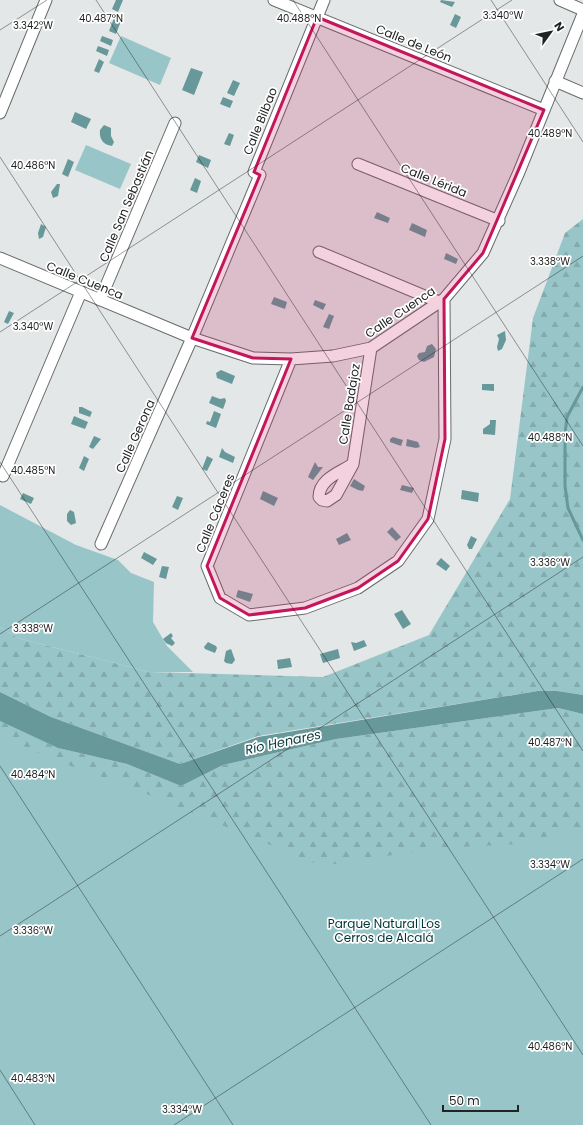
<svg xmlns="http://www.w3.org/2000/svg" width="583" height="1125" viewBox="0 0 583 1125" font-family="Poppins,sans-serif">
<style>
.green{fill:#98c6c8}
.forest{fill:url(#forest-firs)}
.water{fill:#67989a}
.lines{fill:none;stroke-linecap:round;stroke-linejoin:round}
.stream{stroke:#67989a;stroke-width:3}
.minor-casing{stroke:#696c6c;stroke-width:13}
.minor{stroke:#fff;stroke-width:11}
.marked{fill:#c2185b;fill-opacity:0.2;stroke:#c2185b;stroke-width:3;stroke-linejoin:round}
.ticks{fill:none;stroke:#222323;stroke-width:1;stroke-opacity:0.45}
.labels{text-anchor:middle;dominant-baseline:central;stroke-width:3.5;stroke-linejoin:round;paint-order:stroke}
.street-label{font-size:12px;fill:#222323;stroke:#fff}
.park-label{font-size:12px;fill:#003334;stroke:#fff}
.water-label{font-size:13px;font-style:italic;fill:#093b3d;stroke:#fff}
.ticks-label{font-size:10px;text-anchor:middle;fill:#222323;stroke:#fff;stroke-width:3.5;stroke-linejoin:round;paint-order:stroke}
</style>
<defs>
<pattern id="forest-firs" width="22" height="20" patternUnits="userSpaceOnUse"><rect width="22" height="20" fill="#98c6c8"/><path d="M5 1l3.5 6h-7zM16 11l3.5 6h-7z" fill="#83aaac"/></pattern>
</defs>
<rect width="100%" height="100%" fill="#e3e7e7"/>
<!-- green -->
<path class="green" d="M121,36L171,58L160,85L109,63Z
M86,145L131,164L120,189L75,170Z
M0,505L76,545L118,560L131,573L154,582L153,622L167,646L193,672H149L18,638L0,627Z
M583,714V1125H0V721L58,748L181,786Z"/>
<!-- forest -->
<path class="forest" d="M583,219V695L557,691H538L258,736L180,764L51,717L0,692V627L18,638L149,672L323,677L429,635L510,499L533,318L565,233Z
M558,708L583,714V826L520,844L439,848L321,866L125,785L54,760L0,735V721L58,748L127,764L181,786L223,765L336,739Z"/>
<!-- water -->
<path class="water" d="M116,0H123L118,12L112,9Z
M441,0L455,2L452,7L440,2Z
M455,14L461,17L456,28L450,25Z
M114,18L121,21L116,34L109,31Z
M102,36L113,40L111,46L100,41Z
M98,46L109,50L107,56L96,51Z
M99,59L104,62L99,73L94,71Z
M191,68L203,72L194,95L182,90Z
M233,80L240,83L234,96L227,93Z
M223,97L233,101L230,108L220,104Z
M75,112L91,119L86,129L71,122Z
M104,125L111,128V136L114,142L112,146C103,145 99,139 100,130Z
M229,133L234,135L230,146L224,144Z
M199,155L211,160L208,168L196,162Z
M68,159L74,162L68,177L62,174Z
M195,178L201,181L197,193L190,190Z
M57,184H60L58,196L53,198L51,192Z
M377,212L390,218L388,223L374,218Z
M412,223L427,230L425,237L409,230Z
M41,224L46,227L43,237L39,239L38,233Z
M446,253L458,259L456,264L444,259Z
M274,297L287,302L285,309L271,304Z
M315,300L326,304L323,310L313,305Z
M9,311L14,313L8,324L4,322Z
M329,314L334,316L329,329L323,327Z
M505,331L506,340L502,349L498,351L497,347L499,339L497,335Z
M432,344L436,349L434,357L424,362L419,360L417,356L419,353L425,352L427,346Z
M221,370L235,376L232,384L217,378L216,373Z
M482,384H494V391L482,390Z
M212,396L220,399L225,398L226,401L223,409L209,403Z
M79,407H82L92,412L90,417L79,413Z
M214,411L221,414L216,428L206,424L207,421L210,422Z
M74,416L88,422L85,429L71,424Z
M490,420H496L495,435L483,434V429L490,424Z
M94,436L101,439L93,449L89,447Z
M393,437L403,440L401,446L390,442V439Z
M407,439L418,442L420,447L416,448L406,446Z
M222,448L225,452L235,457L233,463L219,457Z
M84,456L89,459L84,471L79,468Z
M207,456L213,459L207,471L202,469Z
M315,462L318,467H323L313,480L308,477Z
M354,479L365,486L363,491L358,490L350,486Z
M402,485L414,488L412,493L400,490Z
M462,490L479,493L478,502L461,499Z
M263,491L278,498L274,506L260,499Z
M23,493L34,498L31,504L20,499Z
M177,496L183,498L178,510L172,507Z
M70,510L74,512L76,523L71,525L67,521V514Z
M392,527L401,537L396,541L387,532Z
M347,533L351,540L339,545L336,539Z
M471,536L477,539L472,549H469L467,545Z
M144,552L157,559L153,565L141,558Z
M441,558L450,566L446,571L436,564Z
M162,566L169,567L166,579L159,577Z
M238,590L253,594L250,602L236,597Z
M402,610L411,624L403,629L394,614Z
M171,633L173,636L171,638L175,643L172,646L166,643L163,639Z
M364,640L367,646L354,651L351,642L356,643Z
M208,642L216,646L217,648L215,653L205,649L204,647Z
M231,649L235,660L232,664L226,663L224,661L226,651Z
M338,649L340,658L323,663L320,654Z
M290,658L292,667L278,669L277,660Z
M538,691H557L583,695V714L558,708L336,739L223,765L181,786L127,764L58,748L0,721V692L51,717L180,764L258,737Z"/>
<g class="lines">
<!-- stream -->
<path class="stream" d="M583,387L567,417L565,434V486L568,508L583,540"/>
<!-- minor casing -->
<g class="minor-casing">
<path id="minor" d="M274,0L544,110
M560,0L583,10
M555,81L583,93
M0,113L46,0
M358,164L499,221
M319,252L439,302
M0,258L192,338L253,358L291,359L333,356L371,348L444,299L483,253L519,172L583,14
M100,300L175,123
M291,359L207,566L220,598L249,615L305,608L358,588L398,561L428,519L445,439L444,299
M353,464C339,473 319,479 319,497L322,500L327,501L336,495L353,464L371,348
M3,476L81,292
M101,544L192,338L260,175L254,172L324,0"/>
</g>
<!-- minor -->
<use href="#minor" class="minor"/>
</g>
<!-- marked area -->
<path class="marked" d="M317,17L544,110L483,253L444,299L445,439L428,519L398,561L358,588L305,608L249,615L220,598L207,566L291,359L253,358L192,338L260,175L254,172Z"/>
<!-- ticks -->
<path class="ticks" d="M96,0L583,751M293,0L583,446M491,0L583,142M0,30L47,0M0,157L583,1055M0,332L512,0M0,462L431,1125M0,634L583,256M0,766L233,1125M0,936L583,557M0,1070L35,1125M174,1125L583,859"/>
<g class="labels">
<!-- street labels -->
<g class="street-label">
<text transform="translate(414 43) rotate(22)">Calle de León</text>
<text transform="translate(260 121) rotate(-68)">Calle Bilbao</text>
<text transform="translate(434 180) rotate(22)">Calle Lérida</text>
<text transform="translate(126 206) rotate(-67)">Calle San Sebastián</text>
<text transform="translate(85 280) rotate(22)">Calle Cuenca</text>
<text transform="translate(400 312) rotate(-34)">Calle Cuenca</text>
<text transform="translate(349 404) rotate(-81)">Calle Badajoz</text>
<text transform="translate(135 436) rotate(-66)">Calle Gerona</text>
<text transform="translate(215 513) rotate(-68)">Calle Cáceres</text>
</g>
<!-- park labels -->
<g class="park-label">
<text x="384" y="923">Parque Natural Los<tspan x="384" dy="14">Cerros de Alcalá</tspan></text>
</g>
<!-- water labels -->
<g class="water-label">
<text transform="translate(283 742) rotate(-12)">Río Henares</text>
</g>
</g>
<g class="ticks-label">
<text x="503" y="19">3.340°W</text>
<text x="101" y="22">40.487°N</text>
<text x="299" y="22">40.488°N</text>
<text x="33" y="29">3.342°W</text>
<text x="550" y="137">40.489°N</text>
<text x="33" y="169">40.486°N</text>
<text x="550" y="265">3.338°W</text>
<text x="33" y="330">3.340°W</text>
<text x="550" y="441">40.488°N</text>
<text x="33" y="474">40.485°N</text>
<text x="550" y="566">3.336°W</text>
<text x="33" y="632">3.338°W</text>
<text x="550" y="746">40.487°N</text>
<text x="33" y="778">40.484°N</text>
<text x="550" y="868">3.334°W</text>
<text x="33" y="934">3.336°W</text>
<text x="550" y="1050">40.486°N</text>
<text x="33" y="1082">40.483°N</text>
<text x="182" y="1113">3.334°W</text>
</g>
<!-- north arrow -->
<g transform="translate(551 32) rotate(57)" stroke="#ffffff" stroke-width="3" paint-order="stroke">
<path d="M0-3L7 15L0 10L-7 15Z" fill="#222323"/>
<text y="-6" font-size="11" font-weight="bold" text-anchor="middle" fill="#222323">N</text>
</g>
<!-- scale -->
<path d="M443 1105v6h75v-6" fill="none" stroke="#222323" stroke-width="2"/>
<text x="449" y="1105" font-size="12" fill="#222323" stroke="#ffffff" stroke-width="3" paint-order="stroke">50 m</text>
</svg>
